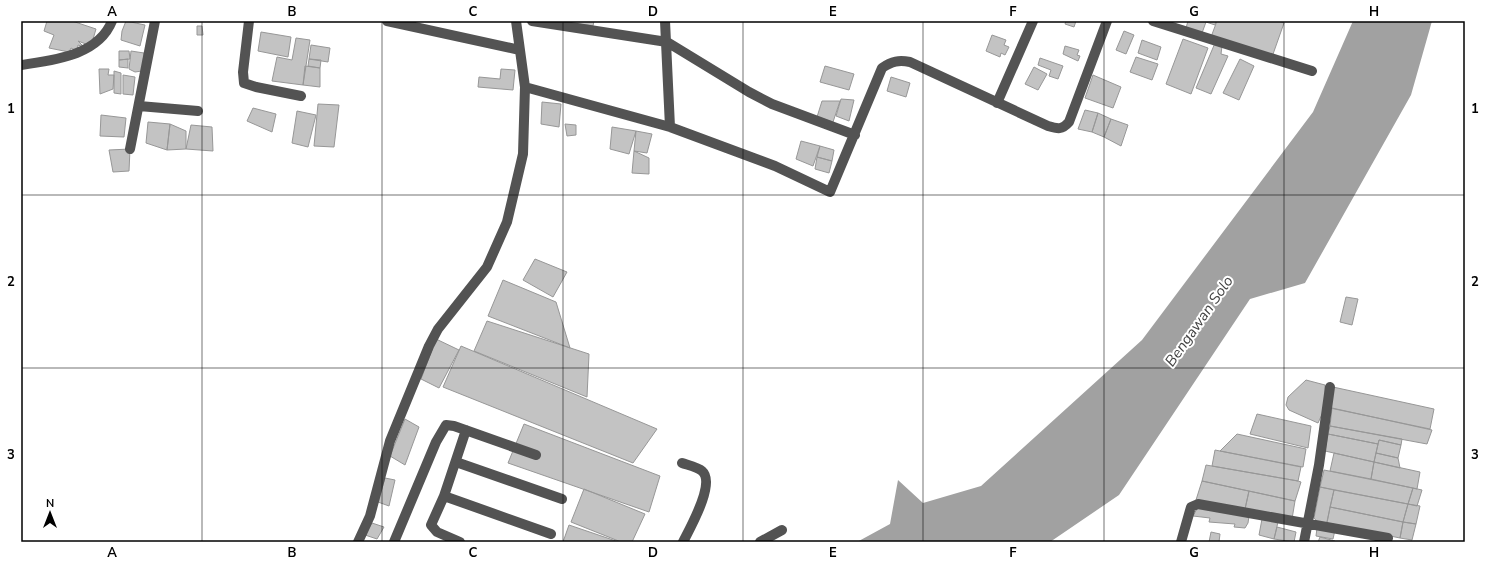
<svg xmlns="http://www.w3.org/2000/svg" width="1486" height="563" viewBox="0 0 1486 563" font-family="'Nunito Sans',sans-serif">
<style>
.water{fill:#a1a1a1}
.building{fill:#c3c3c3;stroke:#979797}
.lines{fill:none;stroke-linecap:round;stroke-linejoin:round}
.minor{stroke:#535353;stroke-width:10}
.grid{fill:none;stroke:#000;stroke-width:1;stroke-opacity:0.55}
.labels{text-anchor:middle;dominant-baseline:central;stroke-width:4;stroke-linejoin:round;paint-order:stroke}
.water-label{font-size:15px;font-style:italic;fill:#424242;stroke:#fff}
.neatline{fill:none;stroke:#000;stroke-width:1.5}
.grid-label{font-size:13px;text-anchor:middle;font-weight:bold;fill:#000}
</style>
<rect width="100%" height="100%" fill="#fff"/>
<!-- water -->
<path class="water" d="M1353,21H1432L1411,95L1305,283L1250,299L1119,495L1050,542H857L890,524L898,480L923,503L981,486L1142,340L1313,112Z"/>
<!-- building -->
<path class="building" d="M47,21H72L96,29L91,46L78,41L84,47L78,45L77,51L71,48L69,52L49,48L54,35L44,31Z
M126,21L145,25L140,46L121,40L122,31Z
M572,21H594L593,26L572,23Z
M1066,21H1076L1074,27L1065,24Z
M1188,21H1216L1215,25L1206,22L1202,33L1186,28Z
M1217,21H1278L1284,23L1272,57L1211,37Z
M197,26H202L203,35H197Z
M1124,31L1134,35L1126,54L1116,50Z
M261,32L291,37L288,57L258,51Z
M992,35L1006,40L1004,45L1009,47L1005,55L1001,53L1000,57L986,51Z
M296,38L310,40L303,85L272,81L277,57L292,60Z
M1183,39L1208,48L1191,94L1166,84Z
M1142,40L1161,47L1157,60L1138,53Z
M1215,43L1222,46L1221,54L1228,56L1211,94L1196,88Z
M311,45L330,48L328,62L309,59Z
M1065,46L1079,50L1077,55L1080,56L1078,61L1063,54Z
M119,51H129L130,59L119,60Z
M131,51L144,53L142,71L135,72L129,69Z
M1136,57L1158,64L1152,80L1130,72Z
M1040,58L1063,66L1058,79L1049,76L1051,70L1038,65Z
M128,59V68L119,67V60Z
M309,59L321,60L320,68L308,66Z
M1240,59L1254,66L1239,100L1223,93Z
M305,66L320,68V87L303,85Z
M825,66L854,74L849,90L820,82Z
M1034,67L1047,74L1038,90L1025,84Z
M99,69H109L108,75H114L113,89L100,94Z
M501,69L515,70L513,90L478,87L479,77L500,79Z
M114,71L121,73V94L114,93Z
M123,75L135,77L133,95L123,94Z
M1093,75L1121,87L1113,108L1085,98Z
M891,77L910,83L906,97L887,91Z
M841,99L854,100L849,121L836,116Z
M822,101H840L833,122L817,117Z
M542,102L561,104L559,127L541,124Z
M318,104L339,105L334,147L314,146Z
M253,108L276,114L272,132L247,121Z
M1085,110L1098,113L1092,132L1078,129Z
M297,111L316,115L308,147L292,143Z
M1098,113L1111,119L1104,137L1092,132Z
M101,115L126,118L124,137L100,136Z
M1111,119L1128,125L1121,146L1104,137Z
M148,122L170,124L167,150L146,143Z
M170,124L186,131V149L167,150Z
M565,124L576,125V135L567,136Z
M191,125L212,127L213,151L186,149Z
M612,127L636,131L629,154L610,149Z
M636,131L652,134L647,153L634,151Z
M801,141L820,146L813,166L796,159Z
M820,146L834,150L832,161L817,157Z
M130,149L129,171L113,172L109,150Z
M634,151L649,158V174L632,173Z
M817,157L832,161L829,173L815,169Z
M535,259L567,272L553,297L523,280Z
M503,280L556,302L570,348L488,316Z
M1346,297L1358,299L1352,325L1340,322Z
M487,321L589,354L587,397L474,351Z
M436,339L459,350L439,388L421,379Z
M461,346L657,429L633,463L443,387Z
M1306,380L1325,385V408L1318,423L1289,410L1286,405L1288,397Z
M1333,387L1434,409L1430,429L1330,408Z
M1332,408L1432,430L1427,444L1330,426Z
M1257,414L1311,426L1308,448L1250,434Z
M405,419L419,427L405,465L390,456Z
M524,424L660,476L649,512L508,463Z
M1330,426L1402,439L1401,445L1379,440L1378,444L1328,434Z
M1237,434L1306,449L1303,467L1220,451Z
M1328,434L1378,444L1374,462L1325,451Z
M1379,440L1401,445L1398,458L1376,453Z
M1215,450L1301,467L1298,481L1212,466Z
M1334,453L1374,462L1371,479L1330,471Z
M1376,453L1398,458L1400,468L1374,462Z
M1374,462L1420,472L1417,489L1371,479Z
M1206,465L1298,481L1301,482L1295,501L1202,481Z
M1324,470L1413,488L1408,504L1320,487Z
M385,478L395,480L389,506L378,502Z
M1202,481L1249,491L1245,509L1196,500Z
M1320,487L1334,490L1326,526L1320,525L1314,518Z
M1413,488L1422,490L1417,506L1408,504Z
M584,489L645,514L632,542H621L571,522Z
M1334,490L1408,504L1403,522L1330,507Z
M1249,491L1295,501L1292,519L1245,509Z
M1408,504L1420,506L1416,524L1403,522Z
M1198,507L1249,516L1248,523L1245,528L1234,527L1235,524L1209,522L1210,518L1193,516Z
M1330,507L1403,522L1400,538L1327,523Z
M1262,519L1278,522L1274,539L1259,535Z
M1403,522L1416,524L1412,540L1400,538Z
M372,523L384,527L377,539L365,535Z
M569,525L619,542H563Z
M1277,527L1296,532L1294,542L1274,539Z
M1317,528L1335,530L1333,539L1316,536Z
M1211,532L1220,534L1219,542H1209Z
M1320,537L1335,541L1334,542H1318Z"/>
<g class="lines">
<!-- minor -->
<path class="minor" d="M249,21L243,72L244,83L256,87L301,96
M387,21L520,50
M532,21L667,42L749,92L772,104L855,135
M665,21L670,127
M1153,21L1312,71
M21,65C53,60 98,56 112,21
M525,87L670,127L775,166L830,192L882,68C892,61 899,60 910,62L1048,126C1058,129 1062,130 1069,122L1107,21
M997,103L1033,21
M139,106L198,111
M130,149L155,21
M456,462L562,499
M682,463C688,465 698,467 702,471C716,483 690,528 683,542
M444,496L551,534
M358,542L370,516L390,441L429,346L438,329L487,267L507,222L523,154L525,87L516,21
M394,542L436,442L446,425L454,426L536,455
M460,542L437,532L431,525L444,496L466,430
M760,542L782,530
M1181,542L1191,507L1198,504L1388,538
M1304,542L1319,465L1330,387"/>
</g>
<!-- grid -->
<path class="grid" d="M202,21V542M382,21V542M563,21V542M743,21V542M923,21V542M1104,21V542M1284,21V542M21,195H1465M21,368H1465"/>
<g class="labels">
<!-- water labels -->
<g class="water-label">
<text transform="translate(1199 321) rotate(-55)">Bengawan Solo</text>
</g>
</g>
<!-- border -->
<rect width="1486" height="563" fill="none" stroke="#ffffff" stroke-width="44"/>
<!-- north arrow -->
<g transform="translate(50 513)" stroke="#ffffff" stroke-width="3" paint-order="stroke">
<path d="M0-3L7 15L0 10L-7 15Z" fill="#000000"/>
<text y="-6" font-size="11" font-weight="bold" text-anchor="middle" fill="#000000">N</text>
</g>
<rect x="22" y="22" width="1442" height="519" class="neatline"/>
<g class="grid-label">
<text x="112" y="16">A</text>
<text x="292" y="16">B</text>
<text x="473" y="16">C</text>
<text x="653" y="16">D</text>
<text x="833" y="16">E</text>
<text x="1013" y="16">F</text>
<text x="1194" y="16">G</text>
<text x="1374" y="16">H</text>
<text x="11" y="113">1</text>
<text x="1475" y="113">1</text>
<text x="11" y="286">2</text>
<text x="1475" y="286">2</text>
<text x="11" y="459">3</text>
<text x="1475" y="459">3</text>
<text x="112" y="557">A</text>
<text x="292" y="557">B</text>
<text x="473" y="557">C</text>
<text x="653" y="557">D</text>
<text x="833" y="557">E</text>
<text x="1013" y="557">F</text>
<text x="1194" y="557">G</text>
<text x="1374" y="557">H</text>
</g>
</svg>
